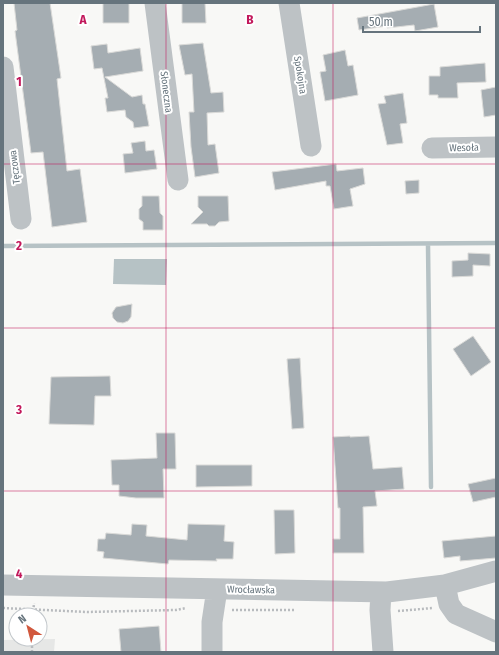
<svg xmlns="http://www.w3.org/2000/svg" width="499" height="655" viewBox="0 0 499 655" font-family="'Fira Sans Condensed',sans-serif">
<style>
.built{fill:#e6e7e6}
.water{fill:#b6c2c5}
.lines{fill:none;stroke-linecap:round;stroke-linejoin:round}
.stream{stroke:#b6c2c5;stroke-width:4.5}
.building{fill:#a5adb2;stroke:#dadad8}
.path{stroke:#b8bbbe;stroke-width:2.5;stroke-dasharray:2 2;stroke-linecap:butt}
.minor{stroke:#bdc2c5;stroke-width:21}
.grid{fill:none;stroke:#c2185b;stroke-width:1;stroke-opacity:0.55}
.labels{text-anchor:middle;dominant-baseline:central;stroke-width:4;stroke-linejoin:round;paint-order:stroke}
.street-label{font-size:10px;fill:#66747d;stroke:#fff}
.grid-label{font-size:13px;text-anchor:middle;font-weight:bold;fill:#c2185b;stroke:#fff;stroke-width:4;stroke-linejoin:round;paint-order:stroke}
</style>
<rect width="100%" height="100%" fill="#f8f8f6"/>
<!-- built -->
<path class="built" d="M55,639L54,652H3V640Z"/>
<!-- water -->
<path class="water" d="M114,259H167L166,285L113,284Z"/>
<g class="lines">
<!-- stream -->
<path class="stream" d="M428,245L431,487
M3,246L496,243"/>
</g>
<!-- building -->
<path class="building" d="M14,3H50L61,78L57,79L67,171L80,169L87,222L52,227L43,152L31,153L15,31L17,30Z
M103,3H129V23H103Z
M182,3H205L206,23H182Z
M434,4L438,27L415,31L414,25L387,28V26L359,30L357,18Z
M203,43L211,93L223,92L224,112L207,113L208,145L215,144L219,173L195,177L191,147L189,112H194L192,74L185,75L179,45Z
M107,44L108,53L140,48L143,71L105,77L132,97L142,95L143,104H145L149,126L134,128L133,122L126,117L125,110L107,112L105,98H108L102,68L94,69L91,46Z
M345,50L348,66L353,65L358,95L325,101L320,72L326,71L323,55Z
M485,63L486,82L457,83L458,98H438V95H429V76H440V67Z
M496,87V115L484,117L481,90Z
M403,93L407,123L400,124L403,143L387,145L378,104L386,103L384,96Z
M145,141L146,151L154,150L157,169L125,173L123,154L133,153L131,143Z
M336,164L337,171L363,168L365,184L350,189L353,206L334,209L330,186H326V181L275,190L272,172Z
M419,180V193L406,194L405,181Z
M142,196H159L160,213L163,216V230H143V222L139,219V209L142,206Z
M198,196H228L229,221L219,222L215,226H209L207,224H191L203,212L198,207Z
M468,253L490,254V266L473,265V276L452,277V261L468,260Z
M132,304L131,317L128,321L123,323L117,322L113,318L112,313L116,307Z
M473,336L491,362L471,376L453,349Z
M300,358L304,428L292,429L287,359Z
M110,376L111,396H95L94,425L49,424L51,377Z
M156,433H175L176,469H163L164,498H136L119,496V485H112L111,460L157,458Z
M350,436V437L369,436L373,469L402,467L404,489L375,491L377,506L363,507L364,553H333V539H340V508H338L333,437Z
M196,465H252V486L196,487Z
M496,478V497L473,502L468,484Z
M274,510H294L295,553L275,554Z
M132,524L147,525L146,536L187,540L188,524L225,525L224,541L234,542L233,559H216L217,561L169,560L168,564L103,558L104,552L97,551L98,539H105L106,533L131,535Z
M496,536V558L460,561V556L444,558L442,541Z
M159,626L161,652H121L119,629Z"/>
<g class="lines">
<!-- path -->
<path class="path" d="M3,608L87,612L176,610L186,608
M232,610H295
M398,611L433,608
M33,615L34,603
M32,652V639"/>
<!-- minor -->
<path class="minor" d="M155,3L178,180
M289,3L311,146
M3,67L21,219
M432,148L496,147
M3,585L387,592L445,585L496,571
M445,585L449,604L456,614L496,632
M381,592L380,610L383,652
M212,652V622L217,589"/>
</g>
<!-- grid -->
<path class="grid" d="M166,3V652M333,3V652M3,164H496M3,328H496M3,491H496"/>
<g class="labels">
<!-- street labels -->
<g class="street-label">
<text transform="translate(300 75) rotate(81)">Spokojna</text>
<text transform="translate(166 92) rotate(83)">Słoneczna</text>
<text transform="translate(464 148) rotate(-1)">Wesoła</text>
<text transform="translate(15 167) rotate(-97)">Tęczowa</text>
<text transform="translate(251 590) rotate(1)">Wrocławska</text>
</g>
</g>
<g class="grid-label">
<text x="83" y="24">A</text>
<text x="250" y="24">B</text>
<text x="19" y="86">1</text>
<text x="19" y="250">2</text>
<text x="19" y="414">3</text>
<text x="19" y="578">4</text>
</g>
<!-- border -->
<rect width="499" height="655" fill="none" stroke="#66747d" stroke-width="8"/>
<!-- north arrow -->
<g transform="translate(28 627) rotate(324)"><circle r="19" fill="#ffffff" stroke="#c2c7cb"/>
<path d="M0-3L7 15L0 10L-7 15Z" fill="#d1583d"/>
<text y="-6" font-size="11" font-weight="bold" text-anchor="middle" fill="#66747d">N</text>
</g>
<!-- scale -->
<path d="M363 26v6h117v-6" fill="none" stroke="#66747d" stroke-width="2"/>
<text x="369" y="26" font-size="12" fill="#66747d" stroke="#ffffff" stroke-width="3" paint-order="stroke">50 m</text>
</svg>
